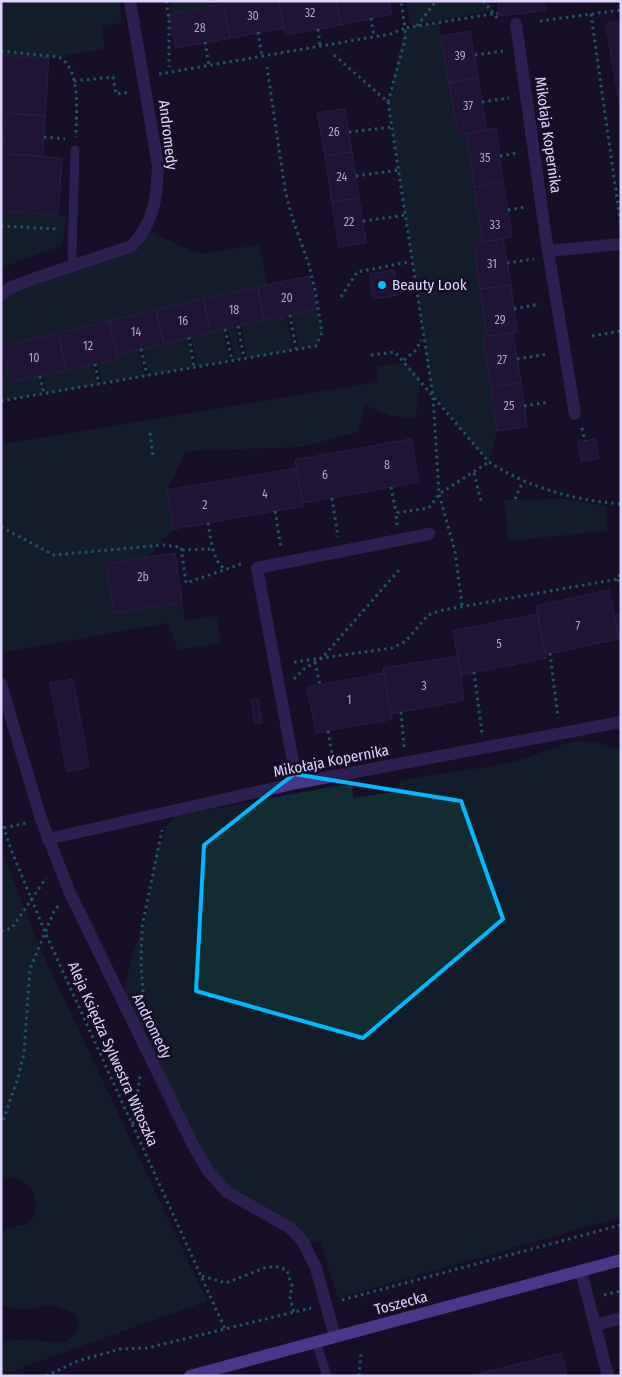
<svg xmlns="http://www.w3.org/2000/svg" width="622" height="1377" viewBox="0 0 622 1377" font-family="'Fira Sans Condensed',sans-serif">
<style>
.green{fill:#112d31}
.building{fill:#2b1949;stroke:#462a76}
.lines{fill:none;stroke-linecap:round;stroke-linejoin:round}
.path{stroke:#29adbe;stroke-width:3;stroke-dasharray:2.5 4;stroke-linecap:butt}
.lane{stroke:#483688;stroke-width:9}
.street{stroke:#483688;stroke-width:12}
.secondary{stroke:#886aff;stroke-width:12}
.marked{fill:none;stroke:#00b9fe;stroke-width:4;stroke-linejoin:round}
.poi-dot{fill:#00b9fe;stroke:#160e27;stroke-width:2}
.labels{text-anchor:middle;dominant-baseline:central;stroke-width:5;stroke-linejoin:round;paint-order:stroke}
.number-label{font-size:12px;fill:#b3a4d2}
.street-label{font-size:15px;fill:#e0d3ff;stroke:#160e27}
.poi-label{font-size:15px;fill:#e0d3ff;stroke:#160e27;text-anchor:start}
</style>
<rect width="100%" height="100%" fill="#160e27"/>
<!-- green -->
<path class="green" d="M1,1H120L121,23L101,26L105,49L49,58L1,55Z
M170,1H234L172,14Z
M406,1H491L492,11L411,25Z
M439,23L458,134L467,133L483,242L474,244L487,336L483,337L497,431L489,462L433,396L388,102L405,28Z
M1,113H6L1,187Z
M1,211L67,216L62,245L1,268Z
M149,231L198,254L259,245L267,285L3,346L10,382L40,376L44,393L1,401V302L10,294Z
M318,309L322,332L316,346L299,349L292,314Z
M286,316L293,350L247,358L241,325Z
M235,327L242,359L235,360L228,328Z
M223,329L229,361L197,366L191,337Z
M187,338L193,367L149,375L143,348Z
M139,349L144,376L102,383L98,364L117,359V354Z
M406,363L420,377L416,418L391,416L365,405L358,432L301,447L186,451L167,490L173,529L148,557L106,565L114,613L182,602L185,619L187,620L217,616L221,643L178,650L168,623L11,651L1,654V454L5,453L3,444L379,382L377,366Z
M93,364L97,384L47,393L42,375Z
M550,499H566L606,506L607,531L508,541L505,500Z
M581,741L599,743L614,748H621V1217L338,1298L320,1242L302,1240L208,1171L122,1002L132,956L145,923L156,854L166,827L175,816L352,783L353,798L393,792L401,781C436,772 473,771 508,763C533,758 555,744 581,741Z
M1,848L39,946L207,1301L1,1375V1342C23,1337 44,1343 66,1342L76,1332L79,1324L73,1313L58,1306L47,1305L33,1309H18L1,1305V1235L7,1229L18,1225H27L33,1218L37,1204L31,1187L14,1178L1,1179Z"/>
<!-- building -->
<path class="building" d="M234,1H279L284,28L230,38L223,4Z
M336,1H389L392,14L341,25Z
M336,1L341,25L285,35L279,2Z
M498,1H544L546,10L500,16Z
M223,4L230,38L176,48L168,15Z
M621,21V112L606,24Z
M470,31L478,78L449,83L441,36Z
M1,55L49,58L45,116L1,113Z
M478,78L487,130L458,135L449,83Z
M345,109L352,152L325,156L317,113Z
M6,113L45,116L43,156L3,154Z
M496,128L503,182L474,187L467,133Z
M352,152L359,198L332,202L325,156Z
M3,154L62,158L58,215L1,211Z
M503,182L512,237L483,242L474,187Z
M359,198L366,243L339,247L332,202Z
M503,239L511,285L480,289L474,243Z
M394,270L398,295L373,299L370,274Z
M309,276L316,309L264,320L258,287Z
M511,285L517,332L487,336L480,289Z
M258,287L264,320L211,332L203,299Z
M203,299L211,332L164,344L156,310Z
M156,310L164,344L117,354L109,321Z
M109,321L118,359L66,370L58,333Z
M58,333L66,370L10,382L3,346Z
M513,333L521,382L491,387L483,337Z
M521,382L527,427L497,431L491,387Z
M411,439L419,482L303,503L295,460Z
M595,439L599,458L582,462L578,442Z
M3,442L5,453L1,454V443Z
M296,468L303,506L173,529L167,490Z
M175,553L182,602L114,613L106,564Z
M609,590L619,639L546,654L536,606Z
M537,614L546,658L461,675L453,631Z
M619,614H621V647L614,616Z
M458,656L464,700L391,714L383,668Z
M384,673L392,719L316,733L307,687Z
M73,679L89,767L67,772L50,683Z
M258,698L262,723L255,724L251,700Z
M561,1353L567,1376H471Z"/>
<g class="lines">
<!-- path -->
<path class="path" d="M166,1L169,19V67
M483,1L498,19
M591,14L621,227
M371,18L374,37
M540,21L621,10
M417,26L436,1
M318,29L320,46
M258,32L262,57
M205,42L209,66
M1,51L59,57C82,70 76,115 76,137
M334,55L388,102L433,396L439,494L455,551L462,605
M475,55L503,51
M159,74L390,34L405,28L401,1
M74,81L113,77L116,94L130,92
M388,102L405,40V28L498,13
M482,102L509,98
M349,132L392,127
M44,137L65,139
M500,156L517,153
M356,176L399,170
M508,210L525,207
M363,221L406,215
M1,226L58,229
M507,263L534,259
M341,297L357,272L408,262
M514,309L540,304
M290,315L296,349
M238,326L244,358
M225,329L232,360
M592,336L621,331
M189,337L194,367
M141,349L147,375
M371,355L395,352L489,462C529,488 574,500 621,504
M517,359L548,354
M404,360L416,350L421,340
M95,364L99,384
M40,376L44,393
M1,401L316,346L322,332L315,290L309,265L292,217L285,190L267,67
M524,406L549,402
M582,428L585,441
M150,433L153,457
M474,473L481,501
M391,487L396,513
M332,498L338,537
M515,499L523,481
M275,511L281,548
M208,523C211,538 212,561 225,569
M397,525L396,513L429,508L439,494L489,462
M1,527L54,555L163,545L181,547L186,583L241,564
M182,550L213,549
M618,579L619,585H621
M550,653L558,718
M294,662L392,648L406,641L428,615L443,610L618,579L621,571
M315,662L320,685
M474,672L482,733
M294,679L304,669L322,658L399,570
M401,712L404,747
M328,731L333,760
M1,820L12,852L45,932L225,1329
M4,828L26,823
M1,931L12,928L46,878
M144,1005L141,964L142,927L162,830
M133,1124L140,1076
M1,1126L18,1078L24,1053L30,969L55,909L60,905
M202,1276L226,1283L267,1267H278L287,1270L292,1286L290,1297L294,1313
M604,1295L621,1291
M342,1300L621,1225
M46,1376L78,1361L120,1349L147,1348L311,1308
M359,1376L361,1354"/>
<!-- lane -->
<path class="lane" d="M72,257L75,150
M316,1342L327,1376"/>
<!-- street -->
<path class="street" d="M516,24L546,238L575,414
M548,251L621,244
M1,295L9,288L36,278L132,246C154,221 157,199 158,166L130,1
M1,684L41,819L70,893L193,1145L208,1171L227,1192L290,1228L302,1240L316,1268L335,1337
M297,783L257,568L429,534
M48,839L297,783L621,722
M581,1271L608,1376
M596,1325L621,1318"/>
<!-- secondary -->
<path class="secondary" d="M190,1376L621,1260"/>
</g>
<!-- marked area -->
<path d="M0 0H622V1377H0ZM294,774L461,801L503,919L363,1038L196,991L204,845Z" fill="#160e27" fill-opacity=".55" fill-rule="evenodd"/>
<path class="marked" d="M294,774L461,801L503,919L363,1038L196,991L204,845Z"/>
<!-- markers -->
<circle class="poi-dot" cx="382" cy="285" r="5"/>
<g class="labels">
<!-- number labels -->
<g class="number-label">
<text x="310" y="13">32</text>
<text x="253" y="16">30</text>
<text x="200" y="28">28</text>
<text x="460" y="56">39</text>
<text x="468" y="106">37</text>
<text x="334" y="132">26</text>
<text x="485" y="158">35</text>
<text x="342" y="177">24</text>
<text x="349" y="222">22</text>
<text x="495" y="225">33</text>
<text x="492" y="264">31</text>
<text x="287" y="298">20</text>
<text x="234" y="310">18</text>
<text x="500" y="320">29</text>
<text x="183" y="321">16</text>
<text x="136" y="332">14</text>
<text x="88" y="346">12</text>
<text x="34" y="358">10</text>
<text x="502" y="360">27</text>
<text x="509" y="406">25</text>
<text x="387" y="465">8</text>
<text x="325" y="475">6</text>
<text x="265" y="494">4</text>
<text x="205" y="505">2</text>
<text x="143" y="577">2b</text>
<text x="578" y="626">7</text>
<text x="499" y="644">5</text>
<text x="424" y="686">3</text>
<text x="349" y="700">1</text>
</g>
<!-- street labels -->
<g class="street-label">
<text transform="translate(168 135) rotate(83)">Andromedy</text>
<text transform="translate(548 135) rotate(82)">Mikołaja Kopernika</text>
<text transform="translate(331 761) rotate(-11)">Mikołaja Kopernika</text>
<text transform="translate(152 1026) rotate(64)">Andromedy</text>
<text transform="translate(113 1054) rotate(66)">Aleja Księdza Sylwestra Witoszka</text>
<text transform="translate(401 1303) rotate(-15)">Toszecka</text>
</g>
<!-- poi labels -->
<g class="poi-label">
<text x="392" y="285">Beauty Look</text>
</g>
</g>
<!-- border -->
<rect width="622" height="1377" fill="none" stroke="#e0d3ff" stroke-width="5"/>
</svg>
